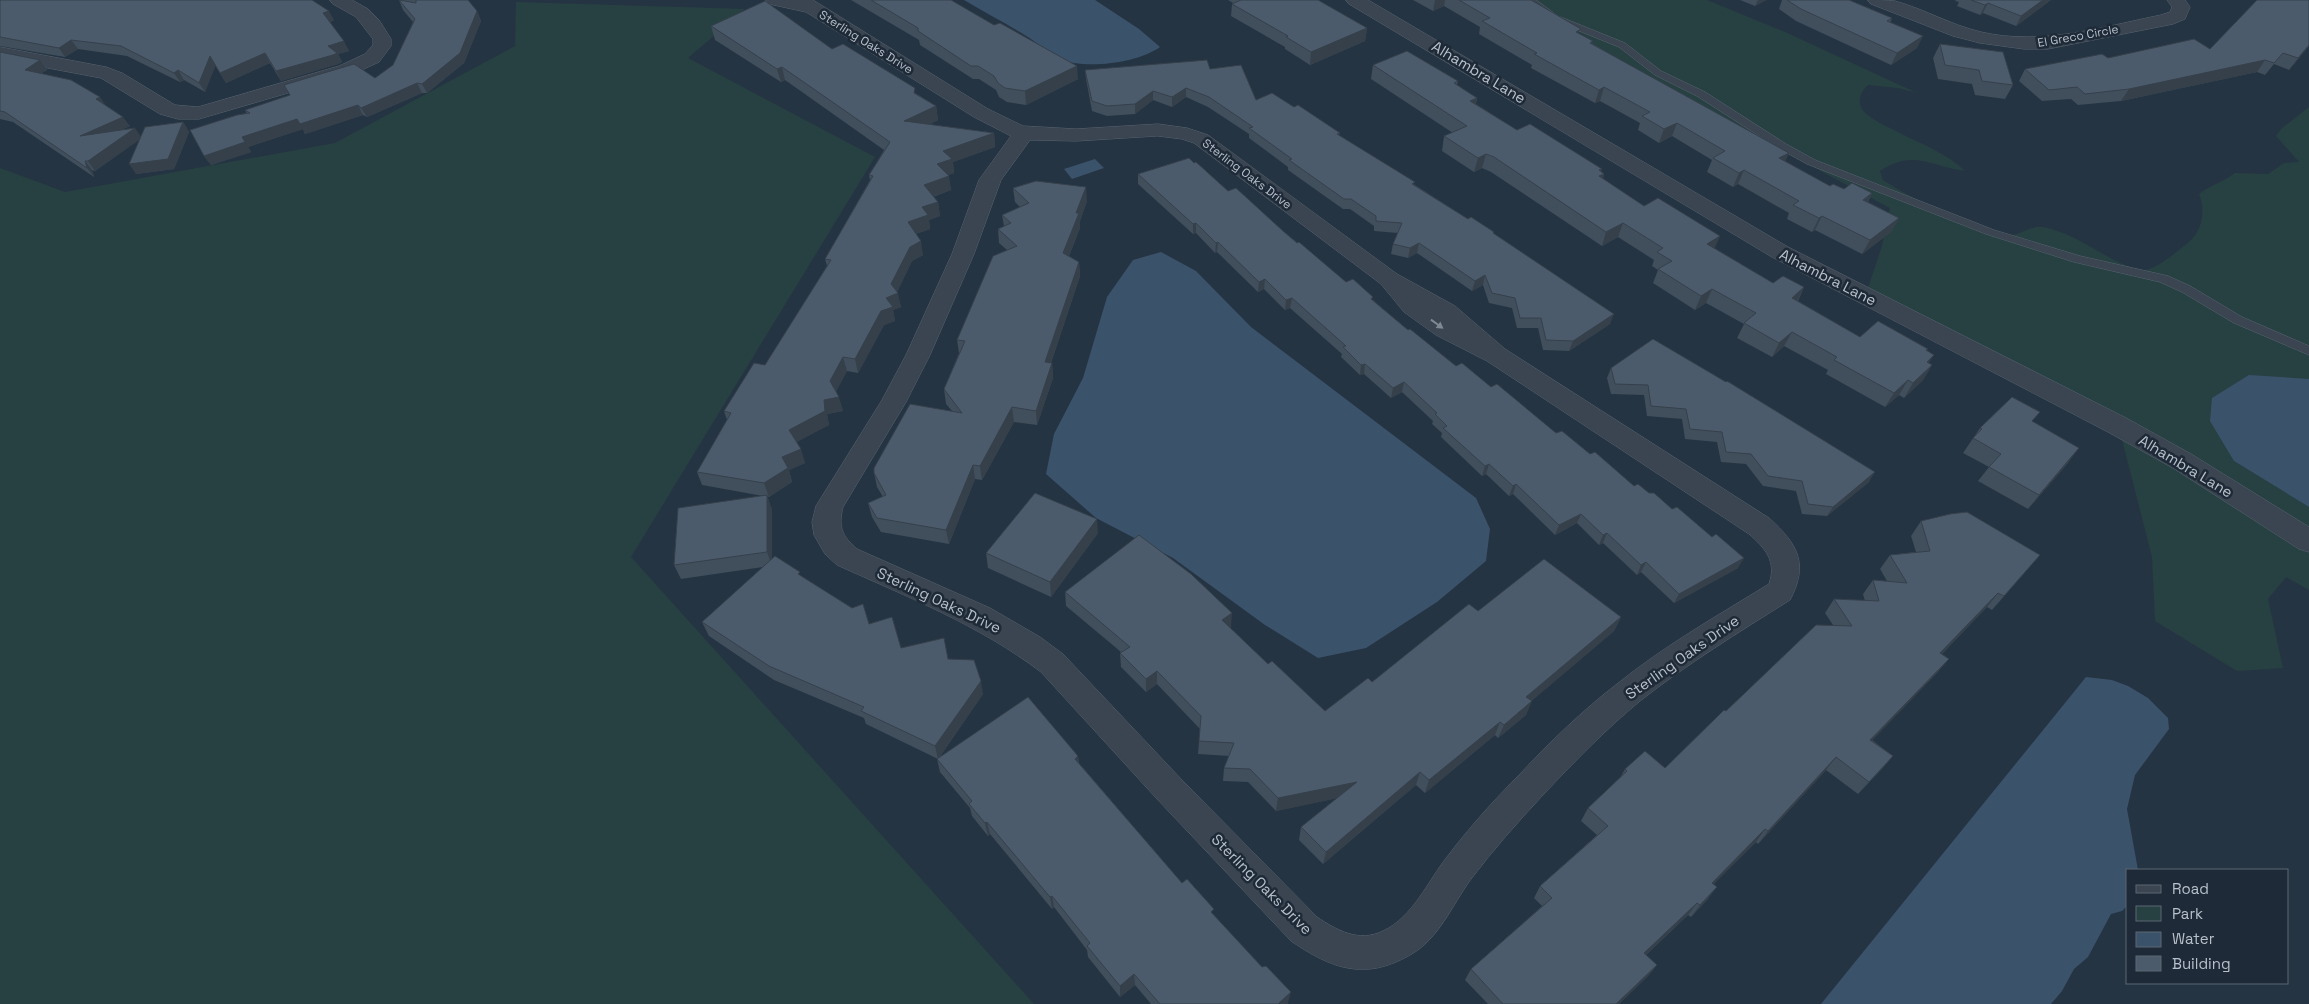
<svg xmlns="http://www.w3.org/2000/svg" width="2309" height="1004" viewBox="0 0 2309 1004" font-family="'Space Grotesk',sans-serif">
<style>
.green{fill:#274143}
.water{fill:#3b526b}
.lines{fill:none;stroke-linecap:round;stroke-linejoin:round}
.lane-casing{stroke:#58636f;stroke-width:1}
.street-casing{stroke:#58636f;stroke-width:1}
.lane{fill:#3a4551;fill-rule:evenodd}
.street{fill:#3a4551;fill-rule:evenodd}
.wall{fill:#414e5c}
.shaded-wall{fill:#35404b}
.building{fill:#4c5b6b;stroke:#35404b}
.oneway{fill:#7f8994}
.labels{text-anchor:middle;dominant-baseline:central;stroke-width:5;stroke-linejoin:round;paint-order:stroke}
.far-street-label{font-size:12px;fill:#b7c0cb;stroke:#1e2a37}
.street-label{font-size:15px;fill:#b7c0cb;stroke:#1e2a37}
</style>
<rect width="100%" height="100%" fill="#253442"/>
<!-- green -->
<path class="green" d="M1500,0H1707L1785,32L1917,93L1898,88L1868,85C1861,91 1857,101 1862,109C1870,120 1887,126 1898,132C1921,144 1947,153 1965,171C1930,166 1913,149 1880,171L1883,180C1913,199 1973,231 2007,235C2018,236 2025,229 2036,227C2041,226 2049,228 2054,230C2082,237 2117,268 2144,270C2156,270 2180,249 2189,242C2202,231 2206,210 2199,194C2210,185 2224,182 2235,173L2268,174L2284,163L2299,162L2276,136L2281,129L2309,107V379H2293L2234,461L2309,507V590L2286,577L2268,599L2283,668L2237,671L2155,621L2152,557L2119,428L1867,291L1882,246L1890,208Z
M516,2L745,9L688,58L875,157L631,557L1034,1004H0V168L65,192L335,143L515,46Z"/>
<!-- water -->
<path class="water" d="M964,0H1095L1139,29L1160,47C1138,63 1085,70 1059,59C1049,55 1040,45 1031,39C1009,25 986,13 964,0Z
M1095,159L1104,168L1072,179L1064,169Z
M1161,252L1196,271L1251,327L1476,498L1490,529L1486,561L1437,602L1366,648L1318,658L1265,625L1173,558L1096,518L1046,474L1054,434L1083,378L1107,297L1133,260Z
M2249,375L2309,379V507L2234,461L2210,421L2212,398Z
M2086,677L2112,680L2128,686L2148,698L2168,718L2169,729L2135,775L2127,809L2138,870H2128V905L2122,911L2111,914L2088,957L2074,969L2062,991L2051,1004H1821Z"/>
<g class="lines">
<!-- lane casing -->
<g class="lane-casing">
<path id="lane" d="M1525,0H1536L1558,16L1625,43L1661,71L1705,92L1786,144L1815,160L1994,230L2080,256L2168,276L2190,286L2242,317L2309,346V355L2234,323L2182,292L2160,282L2074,262L1986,234L1807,164L1778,148L1697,96L1655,75L1619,47L1552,20Z"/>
</g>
<!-- street casing -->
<g class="street-casing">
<path id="street" d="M330,0H352L368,9L379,20L391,39V46L379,62L353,74L199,119H178L160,114L101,78L0,59V47L106,67L122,73L175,105L198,107L339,66L365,54L373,45V39L356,17L333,4Z
M766,0H813L988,109L1023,126L1076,129L1158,124L1187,128L1208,135L1397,274L1455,306L1505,349L1769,518C1798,544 1809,564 1790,600C1739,632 1687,664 1640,701C1605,730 1573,763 1542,796C1517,823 1493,850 1471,879C1452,905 1439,939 1410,955C1365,981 1332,969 1291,941L1158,800L1041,672C979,625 908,597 837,565L825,554L814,535L812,522L816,506L882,400L906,355L952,254L979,180L1011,136L974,117L806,12L769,4ZM1158,136L1182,139L1194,143L1381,284L1404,312L1436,335L1487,361L1749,534C1765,548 1777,561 1769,584C1717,616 1664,646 1617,684C1582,711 1550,742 1520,774C1494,800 1469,828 1447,857C1428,881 1413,917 1383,931C1359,943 1336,930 1317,917L1182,780L1063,654L1040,637L990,608L857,549C842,536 838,527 843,507L906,402L930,355L974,254L1001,180L1030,140L1076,141Z
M1346,0H1368L1788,247L2126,418L2191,454L2309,527V552L2299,549L2173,468L2108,432L1772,257L1349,4Z
M1868,0C1876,0 1887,0 1895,1C1924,9 1951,25 1981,32C2041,46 2102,27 2161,15L2170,12L2172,7L2167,0H2185L2190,7L2185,19L2173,24L2048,49H2024L1980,43L1953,36L1871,4Z"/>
</g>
<!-- lane -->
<use href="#lane" class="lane"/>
<!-- street -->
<use href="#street" class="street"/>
</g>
<!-- wall -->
<path class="wall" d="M0,0L334,20L330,22L349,51L338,54L342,62L338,64L281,81L270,63L226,83L215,65L205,92L184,80L180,82L127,56L78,49L65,57L0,46Z
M399,0L403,1L402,0H468L477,11L481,21L464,63L427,93H422L367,117L363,115L305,134L303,129L248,147L251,152L211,165L204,156L247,114L245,110L375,78L393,65L413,22L403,10Z
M851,0H951L1078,79L1026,105L1007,102L999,97L996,90L979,79H973L920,45L919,40Z
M1228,0H1318L1367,28L1365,41L1310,65L1285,49V47L1231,16L1232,4L1233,3Z
M1413,0H1531L1580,34L1593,44L1785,161L1830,186L1844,189L1872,193L1868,202L1899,218L1891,232L1862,254L1815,230L1812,232L1787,219L1789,213L1738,184L1733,187L1707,172L1712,160L1672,136L1659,143L1638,130L1640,123L1600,101L1595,103L1531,68L1532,65L1479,34L1480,27L1444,6L1433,11Z
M1740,0H1766L1755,6Z
M1782,0H1849L1892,18L1890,23L1917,48L1891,65L1796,21L1779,9Z
M1956,0H2051L2016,26L1983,13L1980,15L1957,6L1959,2L1955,1Z
M711,26L832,49L917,94L936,106L938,120L928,125L994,133L995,147L953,162L954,173L948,175L951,190L933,197L938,202L940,216L929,220L930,229L916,234L923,255L912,261L897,292L901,307L893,310L895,321L884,325L858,373L847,371L836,391L843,411L827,414L829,425L796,442L805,463L789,470L792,482L769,497L767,496L772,510V560L801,576L869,624L901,648L948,659L983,694L939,758L1078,756L1079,763L1182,883L1213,915L1288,1003V1004H1151L1135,985L1120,997L1088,957L1087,950L1054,907L1052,909L990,834L988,836L972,816L970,808L940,772L937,759H938L866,724L864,718L774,680L709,636L702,622L763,567L681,579L674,565L763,496L702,485L697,472L727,420L724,411L765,365L827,266L825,259L870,180L869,175L884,150L785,80L781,82L715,40Z
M1940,44L2013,85L2005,99L1975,95L1972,84L1938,79L1933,58Z
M2309,46L2289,70L2274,64L2265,75L2257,72L2121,101L2078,105L2071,99L2042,101L2019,81L2025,69L2108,58L2210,49Z
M0,52L40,60L47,70L41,73L105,105L130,126L121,130L141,137L183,122L189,132L174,169L136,174L140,139L95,171L92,170L94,177L13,122L0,119Z
M1373,65L1458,81L1457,85L1477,98L1476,104L1517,130L1601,172L1604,174L1603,179L1644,206L1773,283L1804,287L1798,301L1860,337L1926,351L1929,364L1932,365L1923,380L1904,398L1899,395L1885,407L1826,374L1828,370L1784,346L1772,357L1737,338L1744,324L1706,303L1695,310L1653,283L1658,270L1652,266L1654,260L1618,237L1602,246L1491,172L1482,168L1474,172L1442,151L1444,136L1453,133L1371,79Z
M1210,69L1256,100L1294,107L1340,133L1339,135L1415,185L1468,219L1494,234L1610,324L1569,351L1543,350L1538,328H1517L1512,308L1489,303L1483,285L1472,291L1417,253L1408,258L1391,254L1393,244L1398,233L1374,231V226L1350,209H1343L1288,170V167L1249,138V134L1208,107L1186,97L1172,107L1153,100L1135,114L1107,116L1092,111L1086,79L1085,70Z
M1194,163L1228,191L1283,231L1346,282L1373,300L1408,330L1456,366L1491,387L1556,433L1590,454L1634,486L1738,568L1674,603L1641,572L1637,575L1603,543L1599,545L1577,523L1555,535L1513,494L1509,496L1486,474L1482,476L1441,437L1442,433L1432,424L1433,421L1402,392L1391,398L1364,374L1360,375L1341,357L1342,354L1290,308L1285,310L1264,289L1258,292L1217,252L1215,253L1196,233L1193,234L1138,184V174Z
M1013,188L1087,201L1080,221V228L1069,256L1079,262L1080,276L1051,363H1052L1053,378L1037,425L1014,422L982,480L975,479L949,544L881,532L872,517L868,503L883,497L877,487L874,473L952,411L946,404L944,389L959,353L957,340L1007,250L999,243L998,229L1004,226L1002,215L1020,207L1015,202Z
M1611,368L1869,482L1827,516L1802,514L1796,491L1763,486L1746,464L1721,462L1717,442L1685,439L1682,419L1647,416L1644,395L1611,394L1607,378Z
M2033,422L2068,463L2028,509L1978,481L1989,467L1963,453L1980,428Z
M1921,521L2040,555L1992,610L1987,607L1942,654L1949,659L1937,673L1872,740L1893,756L1882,769L1858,794L1826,770L1758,844L1756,842L1713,884L1708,899L1691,917L1688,915L1646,955L1657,965L1648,976L1619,1004H1488L1465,980L1471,969L1542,906L1534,898L1540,886L1597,835L1581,821L1588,808L1620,778L1625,769L1665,768L1726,711L1833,625L1825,613L1834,599L1865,601L1863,594L1873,580L1887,581L1880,569L1890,555L1916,552L1911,536Z
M1098,533L1051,597L988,568L986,553Z
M1065,592L1231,627L1230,628L1268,664L1325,711L1372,682L1478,611L1621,617L1614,631L1531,701L1526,715L1498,738L1495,735L1425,793L1416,785L1323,864L1299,840L1301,827L1337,798L1276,811L1248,782L1223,781L1224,768L1229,756L1198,754L1200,729L1157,684L1146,692L1121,667L1120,653L1121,652L1066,606Z"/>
<!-- shaded-wall -->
<path class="shaded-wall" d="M1435,0H1445L1444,6L1433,11Z
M1758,0H1766L1755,6Z
M2043,0H2051L2016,26L2021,16Z
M1988,3L1983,13L1980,15L1985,5Z
M329,11L334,20L328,23L323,13Z
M477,11L481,21L464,63L427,93L422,84Z
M1367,28L1365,41L1310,65L1311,52Z
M1923,36L1917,48L1891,65L1897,53Z
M71,40L78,49L65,57L59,48Z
M344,41L349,51L338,54L342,62L338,64L281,81L276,71L328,46Z
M2309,45V46L2289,70L2298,58Z
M265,53L270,63L226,83L220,73Z
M210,56L216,65L205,92L199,83Z
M40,60L47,70L32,79L25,70Z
M2265,60L2257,72L2121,101L2129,89Z
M1077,66L1078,79L1026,105L1025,91Z
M782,67L785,80L781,82L777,69Z
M178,70L184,80L180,82L174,73Z
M417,83L422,93L367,117L361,108Z
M1604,87L1600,101L1595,103L1599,90Z
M1186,88V97L1172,107V97Z
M1153,91V100L1135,114V104Z
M100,97L107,107L96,99Z
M1477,98L1474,112L1470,101Z
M358,105L363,115L305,134L303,129L248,147L242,137L297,119Z
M936,106L938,120L907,135L904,121Z
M123,117L130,126L87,146L80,136Z
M183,122L189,132L174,169L136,174L129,164Z
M1677,123L1672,136L1659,143L1664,129Z
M135,128L142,138L95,171L88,161Z
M994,133L995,147L953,162L954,173L940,178L937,164L943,151Z
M245,142L251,152L211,165L204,156Z
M1789,153L1783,167L1779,158Z
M1486,154L1482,168L1474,172L1478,158Z
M85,161L92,170L94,177L87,168Z
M1602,169L1600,176L1604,174L1600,188L1599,170Z
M1744,170L1738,184L1733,187L1739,173Z
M949,176L951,190L926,199L924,185Z
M1086,187L1087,201L1080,221V228L1064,268L1063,253L1076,213Z
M1872,193L1865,207L1863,200Z
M938,202L940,216L929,220L930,229L910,236L908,222L922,207Z
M1822,216L1815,230L1812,232L1819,218Z
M1899,218L1891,232L1862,254L1870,240Z
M1196,223V233L1193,234V224Z
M1623,223L1618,237L1602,246L1606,232Z
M1720,236L1714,250L1707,244Z
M921,241L923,255L912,261L896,294L898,293L901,307L893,310L895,321L884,325L858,373L855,359L886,298L891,284L910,247Z
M1218,242L1217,252L1215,253L1216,243Z
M1419,243L1417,253L1408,258L1410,248Z
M1079,262L1080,276L1046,377L1045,362Z
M1485,275L1483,285L1472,291L1475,281Z
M1265,279L1264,289L1258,292L1259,282Z
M1804,287L1797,301L1792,298Z
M1712,289L1706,303L1695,310L1701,296Z
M1292,298L1290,308L1285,310L1286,300Z
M1614,314L1610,324L1569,351L1573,341Z
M1792,332L1784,346L1772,357L1779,343Z
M1934,355L1925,369L1927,362Z
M843,357L847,371L834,395L830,381Z
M1052,363L1053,378L1037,425L1036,411Z
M1365,364L1364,374L1360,375L1361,365Z
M1932,365L1923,380L1904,398L1913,383Z
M1908,380L1899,395L1885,407L1894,393Z
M1404,382L1402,392L1391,398L1393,388Z
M839,397L843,411L827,414L829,425L793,444L789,430L824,400Z
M1012,407L1014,422L982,480L980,466Z
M2079,448L2068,463L2028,509L2039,495Z
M801,449L805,463L789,470L792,482L769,497L764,483L782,457Z
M1489,464L1486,474L1482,476L1485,466Z
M973,465L975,479L949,544L946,530Z
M1875,472L1869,482L1827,516L1833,507Z
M1516,484L1513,494L1509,496L1513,486Z
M767,495L772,510V566L767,552Z
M1581,514L1577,523L1555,535L1559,525Z
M1097,519L1098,533L1051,597L1050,582Z
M1607,533L1603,543L1599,545L1603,535Z
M1744,558L1738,568L1674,603L1679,594Z
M1646,562L1641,572L1637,575L1641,565Z
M1998,593L1987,607L1929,667L1940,653Z
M1232,613L1231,627L1221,634L1222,620Z
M1621,617L1614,631L1521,710L1526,697Z
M1949,659L1937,673L1860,753L1870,740Z
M1157,671V684L1146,692V679Z
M981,681L983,694L938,759L935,746Z
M1532,701L1526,715L1498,738L1504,725Z
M1500,722L1495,735L1425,793L1429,780Z
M1078,756L1079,769L1075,759Z
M1893,756L1882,769L1858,794L1869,782Z
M1836,757L1826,770L1758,844L1768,831Z
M1420,772L1416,785L1323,864L1326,852Z
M1357,782L1353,795L1276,811L1278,798Z
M987,822L990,834L988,836L985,823Z
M1765,829L1756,842L1703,895L1712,883Z
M1717,887L1708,899L1691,917L1700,905Z
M1052,896L1054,907L1052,909L1050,897Z
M1697,903L1688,915L1636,964L1644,953Z
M1657,965L1648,976L1619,1004H1616Z
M1134,974L1135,985L1120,997V986Z
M1291,992L1288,1003V1004H1278Z"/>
<!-- building -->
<path class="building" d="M0,0H312L329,11L323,13L344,41L328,46L337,53L333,55L276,71L265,53L220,73L210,56L199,83L178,70L174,73L121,46L71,40L59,48L0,37Z
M399,0L416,3V0H468L477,11L460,53L422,84L417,83L361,108L358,105L300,124L297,119L242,137L245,142L204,156L190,130L237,115L250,113L245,110L290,95L284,85L354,64L375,78L393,65L415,19Z
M871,0H951L994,25L1000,23L1077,66L1025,91L1005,88L998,83L994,76L978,66H971L918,31V28Z
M1241,0H1318L1367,28L1311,52L1286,37L1288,36L1232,4Z
M1459,0H1531L1581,29L1576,32L1593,41L1590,43L1789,153L1779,158L1830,186L1833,184L1844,189L1852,183L1872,193L1863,200L1899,218L1870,240L1822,216L1819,218L1793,205L1799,201L1744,170L1739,173L1713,158L1725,151L1677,123L1664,129L1642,116L1650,112L1604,87L1599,90L1534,54L1537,53L1482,21L1490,18Z
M1787,0H1849L1892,18L1887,21L1923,36L1897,53L1801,9Z
M1971,0H2043L2021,16L1988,3L1985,5Z
M2257,0H2309V45L2298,58L2283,53L2274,63L2265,60L2129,89L2085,94L2077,87L2049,90L2025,69L2102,54L2108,58L2194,39L2210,49Z
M765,1L832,49L843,44L915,88L914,93L936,106L904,121L994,133L943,151L952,159L937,164L949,176L924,185L938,202L922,207L928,215L908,222L921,241L910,247L891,284L898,293L886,298L893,307L881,311L855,359L843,357L830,381L839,397L824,400L825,411L789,430L801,449L782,457L788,468L764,483L697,472L731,413L724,411L754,363L765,365L831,260L825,259L873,176L869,175L890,142L782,67L777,69L711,26Z
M1940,44L2003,52L2013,85L1982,81L1979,70L1945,65Z
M1407,51L1458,81L1454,83L1477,98L1470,101L1517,130L1530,124L1602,169L1599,170L1604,174L1599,176L1644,206L1658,198L1720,236L1707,244L1773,283L1783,276L1804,287L1792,298L1860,337L1878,321L1928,349L1926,350L1934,355L1927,362L1932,365L1913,383L1908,380L1894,393L1834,360L1837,357L1792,332L1779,343L1744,323L1756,313L1712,289L1701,296L1658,269L1672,261L1657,252L1663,248L1623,223L1606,232L1494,157L1486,154L1478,158L1444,136L1467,126L1373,65Z
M0,52L40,60L25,70L71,80L100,97L96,99L123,117L80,136L135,128L88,161H85L87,168L5,112L0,111Z
M1207,60L1210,69L1241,65L1256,100L1272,93L1294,107L1298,105L1340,133L1337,134L1415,182L1412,184L1468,219L1471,217L1494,232L1493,233L1614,314L1573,341L1546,340L1541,318H1520L1515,298L1492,293L1485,275L1475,281L1419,243L1410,248L1393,244L1402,223L1376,221V216L1351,199H1344L1289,160L1292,159L1249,128L1253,127L1209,97L1186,88L1172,97L1153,91L1135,104L1107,106L1092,101L1085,70Z
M183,122L168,159L129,164L145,127Z
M1189,158L1194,163L1196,162L1228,191L1236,188L1283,231L1297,243L1299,242L1346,282L1353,279L1373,297L1371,299L1408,330L1410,329L1456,366L1462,363L1491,387L1497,384L1556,433L1562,431L1590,454L1595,452L1634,486L1638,484L1649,493H1654L1672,509L1677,507L1712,537L1716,534L1744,558L1679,594L1646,562L1641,565L1607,533L1603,535L1581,514L1559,525L1516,484L1513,486L1489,464L1485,466L1443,428L1447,426L1435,414L1437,413L1404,382L1393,388L1365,364L1361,365L1343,347L1346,346L1292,298L1286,300L1265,279L1259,282L1218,242L1216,243L1196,223L1193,224L1138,174Z
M1036,181L1086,187L1076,213H1079L1063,253L1079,262L1045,362L1052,363L1036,411L1012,407L980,466L973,465L946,530L877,518L868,503L886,495L874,473V468L910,404L962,413L944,389L965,341L957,340L993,256L1017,246L998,229L1011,223L1002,215L1029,203L1013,188Z
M1653,339L1726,382L1727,381L1875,472L1833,507L1808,504L1802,481L1768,476L1751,454L1726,452L1722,432L1690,429L1686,409L1651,406L1648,385L1615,384L1611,368Z
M2012,397L2040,412L2032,421L2079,448L2039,495L1989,467L2001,454L1973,438L1982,429L1980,428Z
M1035,493L1097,519L1050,582L986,553Z
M767,495V552L674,565L678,508Z
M1967,512L2040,555L2004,596L1998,593L1940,653L1949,659L1870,740L1893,756L1869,782L1836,757L1768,831L1765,829L1712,883L1717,887L1700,905L1697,903L1644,953L1657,965L1616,1004H1503L1471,969L1552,898L1540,886L1608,826L1588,808L1627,771L1625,769L1645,751L1665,768L1724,710L1726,711L1816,625L1852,626L1834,599L1879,601L1873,580L1907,583L1890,555L1930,551L1921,521L1950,514Z
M1139,535L1191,574L1232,613L1222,620L1268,664L1272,661L1325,711L1368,678L1372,682L1469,604L1478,611L1544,559L1621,617L1526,697L1532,701L1504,725L1500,722L1429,780L1420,772L1326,852L1301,827L1357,782L1278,798L1250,769L1224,768L1234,743L1199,741L1201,716L1157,671L1146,679L1120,653L1130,647L1065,592Z
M775,556L800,572L798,574L852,608L863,604L869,624L892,617L901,648L944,638L948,659L974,660L981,681L935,746L861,711L864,707L769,666L702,622Z
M1028,697L1078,756L1075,759L1182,883L1187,879L1214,909L1211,912L1262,967L1266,966L1291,992L1278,1004H1160L1134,974L1120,986L1087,946L1090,943L1052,896L1050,897L987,822L985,823L969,804L972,801L937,759Z"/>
<!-- one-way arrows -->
<defs><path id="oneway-solid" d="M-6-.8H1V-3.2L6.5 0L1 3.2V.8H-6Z" transform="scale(1.25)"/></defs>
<use class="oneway" href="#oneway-solid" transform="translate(1437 324) rotate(36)"/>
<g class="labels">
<!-- far-street labels -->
<g class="far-street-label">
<text transform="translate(2078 36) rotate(-10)">El Greco Circle</text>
<text transform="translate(866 42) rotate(32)">Sterling Oaks Drive</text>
<text transform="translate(1247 174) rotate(37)">Sterling Oaks Drive</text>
</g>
<!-- street labels -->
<g class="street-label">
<text transform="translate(1479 72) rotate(31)">Alhambra Lane</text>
<text transform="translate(1828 277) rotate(27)">Alhambra Lane</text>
<text transform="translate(2186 466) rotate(31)">Alhambra Lane</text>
<text transform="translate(939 600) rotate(25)">Sterling Oaks Drive</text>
<text transform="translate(1682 657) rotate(-35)">Sterling Oaks Drive</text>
<text transform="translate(1262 884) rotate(45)">Sterling Oaks Drive</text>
</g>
</g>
<!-- legend -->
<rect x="2126" y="869" width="162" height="115" fill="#1e2a37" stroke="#5b6672"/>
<rect x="2136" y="885" width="25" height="8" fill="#3a4551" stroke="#5b6672"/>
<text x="2172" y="894" font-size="15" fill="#b7c0cb">Road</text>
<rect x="2136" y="906" width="25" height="15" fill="#274143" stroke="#5b6672"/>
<text x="2172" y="919" font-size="15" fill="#b7c0cb">Park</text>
<rect x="2136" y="932" width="25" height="15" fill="#3b526b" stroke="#5b6672"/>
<text x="2172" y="944" font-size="15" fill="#b7c0cb">Water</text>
<rect x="2136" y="956" width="25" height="15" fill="#4c5b6b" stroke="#5b6672"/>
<text x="2172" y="969" font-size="15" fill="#b7c0cb">Building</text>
</svg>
